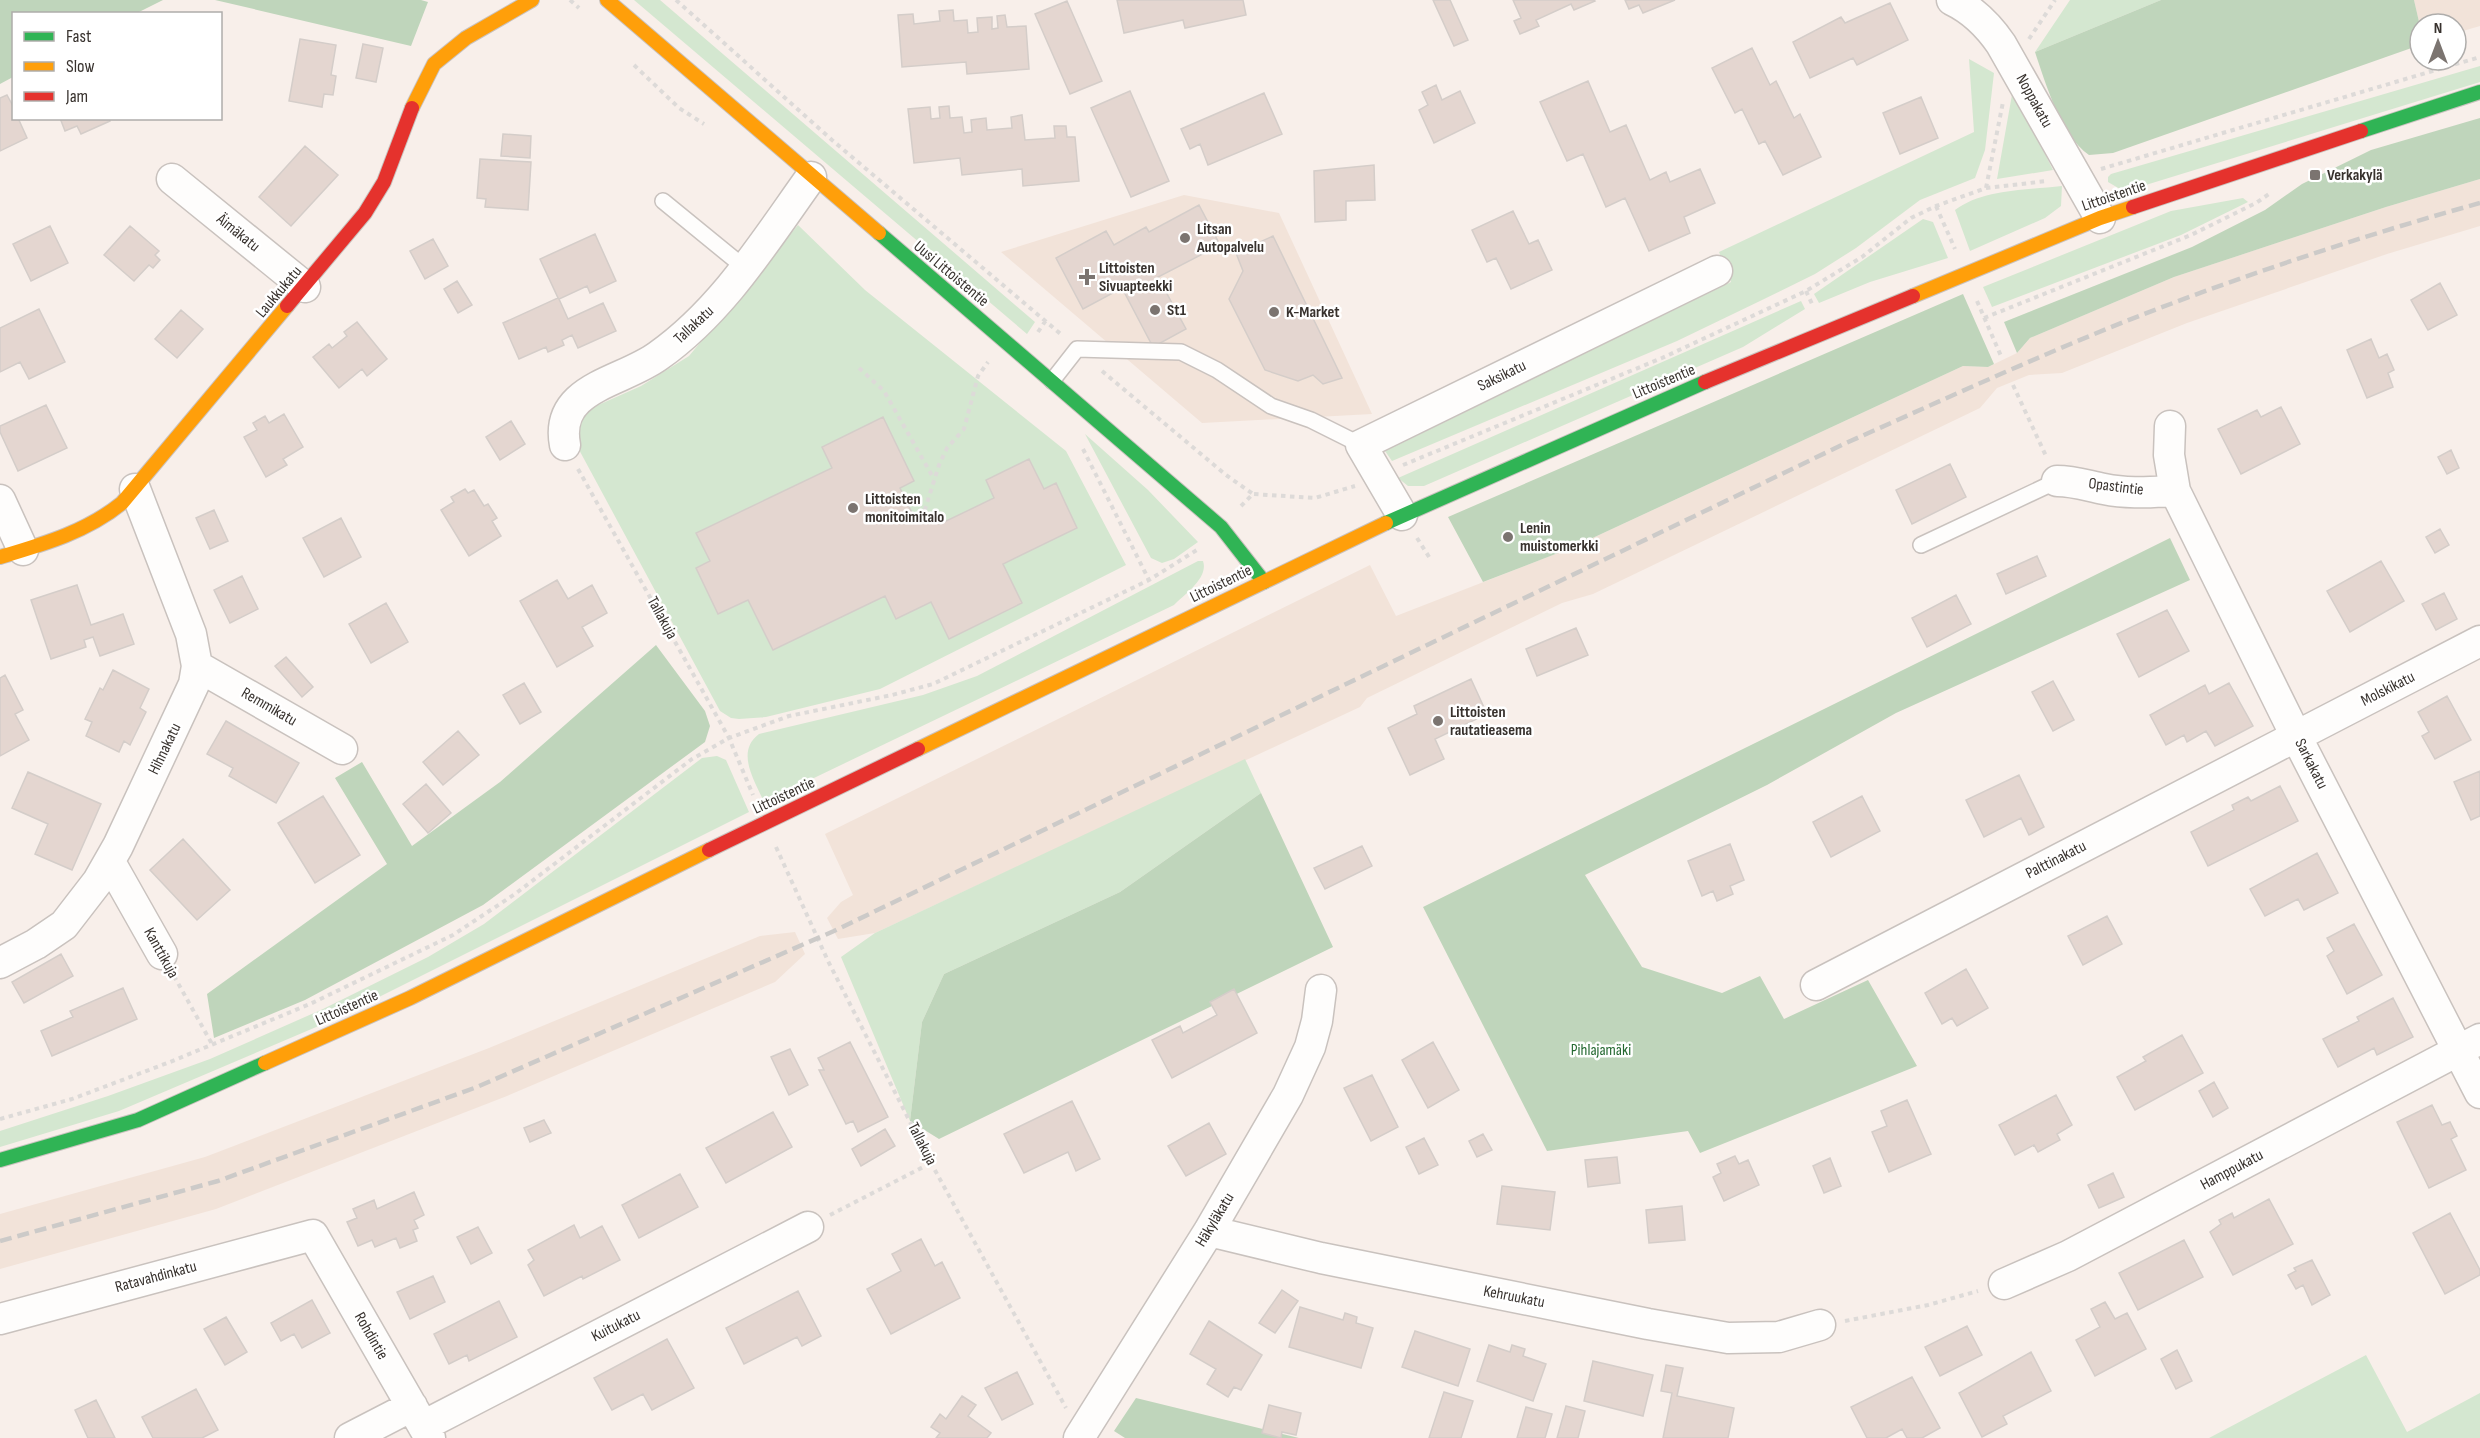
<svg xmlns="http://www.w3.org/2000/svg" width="2480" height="1438" viewBox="0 0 2480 1438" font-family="'Sofia Sans Condensed',sans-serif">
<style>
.built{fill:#f2e3d9}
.green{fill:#d4e7d0}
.forest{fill:#bfd5bb}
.building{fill:#e4d6d0;stroke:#d4cdc9;stroke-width:1.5}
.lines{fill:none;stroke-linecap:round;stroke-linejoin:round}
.lane-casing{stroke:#c9c2be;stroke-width:18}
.street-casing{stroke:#c9c2be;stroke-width:33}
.fast-casing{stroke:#c9c2be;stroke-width:16}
.slow-casing{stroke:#c9c2be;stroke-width:16}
.jam-casing{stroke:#c9c2be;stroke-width:16}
.path{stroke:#dddad8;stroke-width:4;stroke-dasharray:4.5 4.5;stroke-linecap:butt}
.lane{stroke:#fefdfc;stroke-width:15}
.street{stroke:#fefdfc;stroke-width:30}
.fast{stroke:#30b455;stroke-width:14}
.slow{stroke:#ff9f0a;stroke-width:14}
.jam{stroke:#e5322d;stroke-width:14}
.rail{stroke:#cccac8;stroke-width:4.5;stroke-dasharray:12 6;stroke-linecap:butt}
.poi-dot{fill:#7b7470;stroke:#fff;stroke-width:2}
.labels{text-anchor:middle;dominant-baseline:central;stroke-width:5;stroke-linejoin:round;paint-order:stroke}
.street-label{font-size:16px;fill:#38322e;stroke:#fff}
.poi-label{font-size:16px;font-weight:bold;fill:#38322e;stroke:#fff;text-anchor:start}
.park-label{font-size:16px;fill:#246830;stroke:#fff}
</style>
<rect width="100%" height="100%" fill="#f8efea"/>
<!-- built -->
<path class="built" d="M2414,0H2480V26L2456,33V24L2420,26Z
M2480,179V226L2387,254L2187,323L2062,373L2029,375L1997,388L1980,408L1593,594L1562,603L1367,698L1360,707L875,933L838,939L827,918L841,902L853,895L825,834L1370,565L1396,616L1571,548L1963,366L1988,367L2017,353L2030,338L2174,277L2386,207Z
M1184,195L1279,213L1372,414L1202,423L1001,252Z
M795,932L805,954L775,982L507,1096L216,1209L0,1269V1214L205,1157L489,1048L760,936Z"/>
<!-- green -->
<path class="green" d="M634,0H660L1035,322L1027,334Z
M2070,0H2161L2035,52Z
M1969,59L1994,73L1985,150L1975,178L1920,200L1856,248L1815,274L1760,301L1677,341L1392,461L1385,451L1731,282L1719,252L1974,132Z
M2480,66V82L2136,188L2120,189L2108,182V177L2111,174Z
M2013,89L2053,170L1997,179Z
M2062,186L2061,206L2045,218L1970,251L1955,210C1983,189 2027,190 2062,186Z
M2243,198L2248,202L2181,235L1992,307L1983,287L2171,211Z
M1923,219L1933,222L1948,258L1870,282L1819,303L1814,294Z
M798,225L865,290L1066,451L1126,565L880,689L766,717L739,719L731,718L720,711L577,446L578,414L641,386L689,356Z
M1801,301L1805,309L1743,347L1424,486H1408L1398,478Z
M1085,434L1148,490L1198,542L1174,559L1162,563L1151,558Z
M1198,561H1203C1209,578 1184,595 1174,605L764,802C755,781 735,752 759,734L923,695L977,676Z
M717,756L726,760L749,812L335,1019L119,1111L0,1147V1131L108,1096L210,1059L323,1009L428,957L484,924L702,758Z
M1245,759L1261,793L1120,892L944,974L922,1022L910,1121L841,957L875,933Z
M2366,1355L2407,1432L2480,1393V1438H2209Z"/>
<!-- forest -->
<path class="forest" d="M0,0H163L137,13L14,14L13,77L0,84Z
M215,0H421L428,2L411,46Z
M2161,0H2414L2420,26V45L2113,153L2089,155C2061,135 2046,85 2035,52Z
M2480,118V179L2386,207L2174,277L2030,338L2017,353L2004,322L2192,247L2265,210L2302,184L2371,150Z
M1963,294L1994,364L1988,367L1963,366L1571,548L1483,582L1448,517Z
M2170,538L2190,580L1896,713L1767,785L1585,875L1642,967L1722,993L1760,976L1784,1019L1868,980L1917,1066L1700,1153L1688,1131L1547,1151L1423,907Z
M656,645L705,711L710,726L705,742L483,905L305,1000L214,1038L207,994L387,864L335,778L362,762L412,846L500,782Z
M1261,793L1333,947L939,1139L910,1121L922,1022L944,974L1120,892Z
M1136,1398L1299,1438H1125L1114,1431Z"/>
<!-- building -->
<path class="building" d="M1117,0H1243L1246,15L1185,28L1183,20L1124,33Z
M1433,0H1450L1468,40L1454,46Z
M1513,0H1594L1595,1L1574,10L1571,4L1536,20L1539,26L1520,34L1514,21L1521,18Z
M1625,0H1675L1643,13L1639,5L1629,9Z
M1067,1L1102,81L1070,94L1035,14Z
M1890,3L1908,40L1857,65L1853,58L1810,78L1793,42L1841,17L1845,23Z
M953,10L954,21L967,20L968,33L978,32L977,18L992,17V29L998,28L997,16L1005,15L1007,27L1026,26L1029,69L967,74L966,62L902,67L898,15L913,14L914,24L940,21L939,11Z
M300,39L336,45L331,75L336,76L333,95L324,94L322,107L289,101Z
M363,44L383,48L376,82L356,78Z
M1752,48L1770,85L1776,81L1794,118L1800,114L1821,157L1783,175L1765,141L1759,144L1742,109L1735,113L1712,68Z
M1588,81L1610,132L1626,125L1650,180L1666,172L1670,182L1700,169L1715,203L1684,217L1690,233L1649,251L1625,198L1606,207L1583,154L1567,161L1540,102Z
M1436,85L1442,100L1460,91L1475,123L1434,143L1419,110L1428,105L1422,92Z
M1130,91L1169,181L1131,197L1091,108Z
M1264,93L1282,134L1208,165L1200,144L1190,149L1181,129Z
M7,95L14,108V118H18L27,138L0,151V98Z
M1921,97L1938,138L1900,154L1883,113Z
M949,106L950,118L962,117L964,133L972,132L971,120L986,118L987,130L1012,128L1011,117L1022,115L1025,140L1055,138L1054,126H1066L1067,137H1075L1079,181L1023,186L1022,169L962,175L960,158L914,163L908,109L930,107L931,119L940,118L939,107Z
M60,118H109L110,121L81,134L77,126L65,131Z
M503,134L531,136L530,158L501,156Z
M305,146L338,175L291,226L259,197Z
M480,159L531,162L528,210L485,207L486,199L477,198Z
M1374,165L1375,200L1346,201V220L1315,222L1314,171Z
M1199,205L1220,245L1158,277L1186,329L1153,347L1122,288L1083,309L1056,258L1106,231L1114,245L1146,227L1149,232Z
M1513,211L1529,244L1538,240L1552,270L1511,289L1496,258L1487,262L1472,230Z
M50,226L68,263L31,281L13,244Z
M130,226L159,251L155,255L160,260L153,268L149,265L134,281L104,255Z
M595,234L616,281L590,293L587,286L559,299L568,319L603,303L616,331L578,348L572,335L562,340L564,345L548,352L546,347L519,359L503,323L558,298L540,259Z
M1273,236L1342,378L1323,384L1313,375L1298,381L1265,370L1229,299L1243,271L1236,253Z
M433,239L448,266L425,279L410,251Z
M457,281L472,305L458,313L444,289Z
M2440,283L2457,315L2428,330L2411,300Z
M39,309L65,362L29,379L20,362L0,372V328Z
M181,310L203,329L177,358L155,339Z
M357,322L387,359L367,376L362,369L339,388L313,357L329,344L332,348L347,336L344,332Z
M2371,339L2379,358L2387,354L2394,370L2388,373L2393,387L2367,398L2347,350Z
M46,405L67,448L18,471L0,432V426Z
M2281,407L2300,444L2241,474L2218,429L2257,410L2261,417Z
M284,414L303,447L283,459L287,465L266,477L244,437L257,430L253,423L265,416L269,423Z
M883,417L914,481L900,488L914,517L940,524L994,498L986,480L1029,459L1044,489L1056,483L1077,528L1003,564L1022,603L949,639L931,602L896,619L885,596L773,650L748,600L718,614L696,568L710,561L696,533L832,468L822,447Z
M511,421L525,444L500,460L486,437Z
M2451,450L2459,468L2447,474L2438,457Z
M1950,464L1966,497L1912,524L1896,490Z
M465,489L468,493L474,490L484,506L488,504L497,518L492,521L501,536L469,556L441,510L454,502L451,497Z
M214,510L228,541L210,549L196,518Z
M341,518L361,557L324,577L303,538Z
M2440,529L2449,545L2435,553L2426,537Z
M2037,556L2046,576L2006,594L1997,574Z
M2381,561L2404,601L2350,632L2327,591Z
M242,576L258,609L230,623L214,590Z
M557,580L568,599L592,585L607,613L582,627L593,646L557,667L520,601Z
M77,585L91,625L123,614L134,644L100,656L93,637L84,640L86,647L51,659L31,600Z
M2444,593L2457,619L2436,630L2422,604Z
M1956,595L1971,624L1927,647L1912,618Z
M386,603L408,642L371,663L349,624Z
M2167,610L2189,651L2139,677L2117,634Z
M1576,628L1588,655L1537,676L1526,649Z
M286,657L313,687L302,697L275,666Z
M113,670L149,689L140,708L146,712L130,745L124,741L119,752L86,736L92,722L85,719L100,688L103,690Z
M5,675L23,710L15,714L29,740L0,756V678Z
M1471,679L1487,714L1435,739L1444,759L1410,775L1388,728L1417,714L1414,706Z
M2053,681L2074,720L2053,731L2032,692Z
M524,683L541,712L520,724L503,695Z
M2229,683L2253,726L2215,746L2206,731L2187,742L2184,735L2166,745L2150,715L2205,685L2209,694Z
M2447,696L2471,740L2435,759L2422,736L2429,732L2418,712Z
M226,721L299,763L276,803L229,776L233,768L207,754Z
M458,731L479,755L443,785L423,762Z
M2480,771V816L2471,820L2454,782Z
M28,772L101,804L72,870L35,854L48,824L12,808Z
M2019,775L2044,827L2029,835L2021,818L1984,837L1966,800Z
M426,784L451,813L428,833L403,804Z
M2280,786L2298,821L2208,866L2191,832L2234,810L2232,805L2248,797L2251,801Z
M323,796L360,855L315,883L278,823Z
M1862,796L1880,831L1831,857L1813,822Z
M183,839L230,890L197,920L150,870Z
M1730,844L1744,880L1730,886L1733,894L1717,901L1713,891L1702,896L1688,861Z
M1362,846L1372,866L1325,889L1314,868Z
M2317,853L2338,893L2304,910L2298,899L2265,916L2250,889Z
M2107,916L2122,944L2083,965L2068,936Z
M2354,924L2382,975L2347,994L2327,956L2334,951L2327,938Z
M61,954L73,976L24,1003L12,982Z
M1966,969L1988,1008L1957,1026L1952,1018L1942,1024L1925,993Z
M123,988L137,1019L52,1056L41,1031L73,1017L70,1011Z
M1234,989L1257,1033L1172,1078L1152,1040L1180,1026L1183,1033L1217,1015L1210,1002Z
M2393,998L2413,1037L2377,1055L2374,1048L2338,1067L2323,1039L2359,1021L2357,1017Z
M2182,1035L2203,1073L2135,1110L2117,1077L2146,1061L2143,1057Z
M850,1042L888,1117L858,1132L853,1121L846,1124L819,1070H824L818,1058Z
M1433,1042L1459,1090L1428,1108L1402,1060Z
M790,1049L808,1085L789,1095L771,1057Z
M1372,1075L1398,1127L1371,1141L1344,1088Z
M2214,1082L2228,1108L2213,1117L2199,1091Z
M2056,1095L2072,1125L2057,1134L2060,1140L2038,1152L2034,1145L2015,1155L1999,1125Z
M1907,1100L1931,1154L1889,1172L1872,1132L1887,1126L1881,1111Z
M1072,1101L1100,1159L1076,1171L1068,1152L1024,1173L1004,1134Z
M2432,1105L2442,1125L2450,1122L2457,1136L2451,1139L2466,1170L2429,1188L2397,1122Z
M773,1112L792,1147L726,1183L706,1148Z
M544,1120L551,1133L530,1142L524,1128Z
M1209,1123L1226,1154L1186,1176L1168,1146Z
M885,1129L895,1146L861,1166L852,1149Z
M1483,1134L1492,1150L1477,1157L1469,1141Z
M1424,1138L1438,1165L1419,1174L1406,1147Z
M1735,1156L1739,1164L1748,1160L1759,1185L1724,1201L1713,1177L1721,1173L1717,1164Z
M1617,1157L1620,1183L1588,1187L1585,1160Z
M1830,1158L1841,1186L1824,1193L1813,1166Z
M2113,1173L2124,1197L2099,1208L2088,1185Z
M680,1174L698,1207L639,1238L622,1205Z
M1502,1186L1555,1192L1550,1230L1497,1224Z
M414,1192L424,1215L414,1220L418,1228L413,1230L417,1241L400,1248L396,1238L375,1247L372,1240L358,1246L347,1222L357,1218L353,1209L374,1200L377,1209Z
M2269,1199L2293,1244L2233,1275L2210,1232L2221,1224L2219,1220L2232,1213L2234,1218Z
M1682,1206L1685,1240L1649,1243L1646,1210Z
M2450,1213L2480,1270V1275L2445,1294L2413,1233Z
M574,1225L580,1238L602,1226L620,1260L583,1279L582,1276L544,1296L528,1265L534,1260L528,1250Z
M478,1227L492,1253L471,1264L457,1237Z
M921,1239L935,1266L942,1262L960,1298L891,1334L867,1289L901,1271L892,1254Z
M2184,1240L2203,1277L2138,1310L2119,1273Z
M2312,1260L2330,1295L2312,1305L2303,1285L2296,1289L2288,1275L2296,1271L2294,1268Z
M433,1276L445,1302L410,1319L397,1292Z
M1282,1290L1298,1301L1275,1333L1259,1323Z
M798,1291L821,1336L802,1346L797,1337L744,1364L726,1328Z
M312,1300L330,1333L302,1348L294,1334L281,1341L271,1323Z
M499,1301L517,1337L469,1361L467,1355L449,1364L434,1334Z
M2105,1302L2115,1319L2127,1313L2146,1349L2095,1376L2076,1340L2100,1327L2091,1309Z
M1300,1307L1343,1320L1345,1313L1357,1317L1356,1323L1373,1328L1361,1368L1289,1347Z
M226,1317L247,1352L225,1365L204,1329Z
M1209,1321L1262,1355L1241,1390L1234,1387L1228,1397L1207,1384L1216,1369L1190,1354Z
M1967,1326L1982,1355L1940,1376L1925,1347Z
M1415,1331L1470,1349L1458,1386L1402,1367Z
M667,1339L694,1388L652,1410L643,1394L612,1410L594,1378Z
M1489,1345L1510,1352L1512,1345L1525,1349L1523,1356L1546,1364L1533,1401L1477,1381Z
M2177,1350L2192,1381L2176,1389L2161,1359Z
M2031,1352L2051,1391L2003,1416L2007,1424L1982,1437L1959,1393Z
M1593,1361L1653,1375L1643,1416L1584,1401Z
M1666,1365L1683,1368L1677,1396L1734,1408L1728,1438H1663L1672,1393L1661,1391Z
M1017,1372L1033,1404L1002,1420L985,1388Z
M1912,1377L1940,1428L1922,1438H1907L1902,1429L1886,1438H1867L1851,1407Z
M196,1389L218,1430L202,1438H153L142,1417Z
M1444,1392L1473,1401L1461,1438H1429Z
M962,1396L976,1405L968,1416L991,1433L987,1438H936L940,1433L931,1427L940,1414L946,1419Z
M96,1400L115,1438H88L75,1410Z
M1269,1405L1301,1413L1296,1435L1282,1432L1281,1438L1262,1433Z
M1566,1406L1585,1411L1578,1438H1557Z
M1526,1407L1552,1414L1545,1438H1517Z"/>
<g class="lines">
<!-- lane casing -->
<g class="lane-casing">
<path id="lane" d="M663,201L745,268
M1052,381L1077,349L1181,352L1217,370L1271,406L1311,420L1361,445
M1921,545L2057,481"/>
</g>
<!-- street casing -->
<g class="street-casing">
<path id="street" d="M1952,0C1973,10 1988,25 2001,44L2100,218
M172,179L305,287
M2170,426L2169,455L2175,491L2296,736L2480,1093
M565,445C554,387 621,383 658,356C723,310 765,241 811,177
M2057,481C2074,481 2088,486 2104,489C2128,494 2151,492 2175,491
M0,500L23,550
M1402,515L1361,445L1717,271
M197,666L342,749
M110,862L162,954
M0,963L36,944L64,925L98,881L118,846L194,684L197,666L191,634L135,489
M1816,985L2480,641
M1209,1231L1321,1258L1648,1324L1728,1338L1779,1337L1820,1325
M2004,1284L2068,1256L2480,1039
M0,1319L313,1235L430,1438
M423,1426L808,1227
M350,1438L412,1406
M1079,1438L1209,1231L1288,1095L1310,1047L1317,1021L1321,990"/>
</g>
<!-- fast casing -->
<g class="fast-casing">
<path id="fast" d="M2361,131L2480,92
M879,233L1221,527L1264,582
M1386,523L1705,382
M0,1160L138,1120L265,1063"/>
</g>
<!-- slow casing -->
<g class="slow-casing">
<path id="slow" d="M607,0L879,233
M412,108L434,64L466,38L532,0
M1913,296L2100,218L2133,207
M0,557C44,544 86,532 122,503L287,306
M918,749L1386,523
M265,1063L410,998L709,850"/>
</g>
<!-- jam casing -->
<g class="jam-casing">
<path id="jam" d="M2133,207L2361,131
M287,306L365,213L384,182L412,108
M1705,382L1913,296
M709,850L918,749"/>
</g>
<!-- path -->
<path class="path" d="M570,0L579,8
M676,0L832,140L1063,336
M2029,39L2055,0
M634,65L679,108L704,124
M2101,169L2480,57
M1986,188L2003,102
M1936,206L1955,249
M1806,291L1813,306
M1977,301L2001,356
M1984,318L2191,235L2256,203L2269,194
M1038,332L1046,320
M859,368L884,391L934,479
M1102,371L1226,475L1253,494
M2013,385L2046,456
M1083,449L1149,580
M1403,465L1662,358L1806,291L1862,257L1911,218L1936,206L1986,188L2047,181
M578,469L729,738L753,795
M1241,506L1253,494L1315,498L1355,486
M922,519L939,465L947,448L964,429L978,376L988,362
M1417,538L1431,560
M776,847L828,961L931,1163L1066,1408
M174,976L212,1044
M0,1119L72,1099L170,1062L310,1004L453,935L515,894L692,759L729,738L789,716L892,695L933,684L1149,580L1200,548
M830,1215L931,1163
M1845,1321L1928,1305L1978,1291"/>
<!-- lane -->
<use href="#lane" class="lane"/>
<!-- street -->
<use href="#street" class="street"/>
<!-- fast -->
<use href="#fast" class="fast"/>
<!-- slow -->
<use href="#slow" class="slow"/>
<!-- jam -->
<use href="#jam" class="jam"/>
<!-- rail -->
<path class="rail" d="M0,1241L218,1181L477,1087L834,931L1846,443C1943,400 2040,355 2139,316C2250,273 2365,235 2480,203"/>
</g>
<!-- markers -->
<g class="poi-dot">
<rect x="2309" y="169" width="12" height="12" rx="3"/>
<circle cx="1185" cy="238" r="6"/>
<path d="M1084 268h6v6h6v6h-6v6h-6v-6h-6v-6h6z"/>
<circle cx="1155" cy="310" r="6"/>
<circle cx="1274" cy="312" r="6"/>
<circle cx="853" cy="508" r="6"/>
<circle cx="1508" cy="537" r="6"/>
<circle cx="1438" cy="721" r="6"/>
</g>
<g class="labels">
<!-- street labels -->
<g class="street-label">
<text transform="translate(2034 101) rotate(61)">Noppakatu</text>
<text transform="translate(2114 196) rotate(-19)">Littoistentie</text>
<text transform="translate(238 233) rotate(39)">Äimäkatu</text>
<text transform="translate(951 274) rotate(40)">Uusi Littoistentie</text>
<text transform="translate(279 292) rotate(-50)">Laukkukatu</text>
<text transform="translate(694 325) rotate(-43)">Tallakatu</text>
<text transform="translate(1502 376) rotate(-26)">Saksikatu</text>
<text transform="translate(1664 382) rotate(-23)">Littoistentie</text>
<text transform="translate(2116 487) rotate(7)">Opastintie</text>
<text transform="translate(1221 584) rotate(-26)">Littoistentie</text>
<text transform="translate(662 618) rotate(61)">Tallakuja</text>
<text transform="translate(2388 689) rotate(-27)">Molskikatu</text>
<text transform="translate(269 707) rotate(30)">Remmikatu</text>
<text transform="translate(165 749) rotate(-64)">Hihnakatu</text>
<text transform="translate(2311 764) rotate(63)">Sarkakatu</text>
<text transform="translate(784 796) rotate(-25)">Littoistentie</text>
<text transform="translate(2056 860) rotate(-27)">Palttinakatu</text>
<text transform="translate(161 953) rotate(61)">Kanttikuja</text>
<text transform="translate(347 1008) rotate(-24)">Littoistentie</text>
<text transform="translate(922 1144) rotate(63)">Tallakuja</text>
<text transform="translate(2232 1170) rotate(-28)">Hamppukatu</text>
<text transform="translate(1215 1220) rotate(-59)">Häkyläkatu</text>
<text transform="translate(156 1277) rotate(-15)">Ratavahdinkatu</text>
<text transform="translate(1514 1297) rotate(11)">Kehruukatu</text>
<text transform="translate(616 1326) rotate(-27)">Kuitukatu</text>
<text transform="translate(371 1336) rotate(60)">Rohdintie</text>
</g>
<!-- poi labels -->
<g class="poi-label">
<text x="2327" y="175">Verkakylä</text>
<text x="1197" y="229">Litsan<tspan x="1197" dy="18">Autopalvelu</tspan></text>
<text x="1099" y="268">Littoisten<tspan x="1099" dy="18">Sivuapteekki</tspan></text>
<text x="1167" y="310">St1</text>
<text x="1286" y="312">K-Market</text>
<text x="865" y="499">Littoisten<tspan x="865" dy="18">monitoimitalo</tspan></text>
<text x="1520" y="528">Lenin<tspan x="1520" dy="18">muistomerkki</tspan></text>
<text x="1450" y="712">Littoisten<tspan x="1450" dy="18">rautatieasema</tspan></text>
</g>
<!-- park labels -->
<g class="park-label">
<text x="1601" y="1050">Pihlajamäki</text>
</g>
</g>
<!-- legend -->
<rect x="12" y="12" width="210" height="108" fill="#ffffff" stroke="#afadab" stroke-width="1.5"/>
<rect x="24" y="32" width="30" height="9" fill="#30b455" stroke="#afadab" stroke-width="1.5"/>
<text x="66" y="42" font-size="18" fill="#38322e">Fast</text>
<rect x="24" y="62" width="30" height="9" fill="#ff9f0a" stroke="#afadab" stroke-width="1.5"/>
<text x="66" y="72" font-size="18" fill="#38322e">Slow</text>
<rect x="24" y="92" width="30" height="9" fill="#e5322d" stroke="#afadab" stroke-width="1.5"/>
<text x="66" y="102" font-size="18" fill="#38322e">Jam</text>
<!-- north arrow -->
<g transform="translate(2438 42)"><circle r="28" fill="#ffffff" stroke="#afadab" stroke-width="1.5"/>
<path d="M0-4.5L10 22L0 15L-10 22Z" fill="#7b7470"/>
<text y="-9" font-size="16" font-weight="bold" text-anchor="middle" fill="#38322e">N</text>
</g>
</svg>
